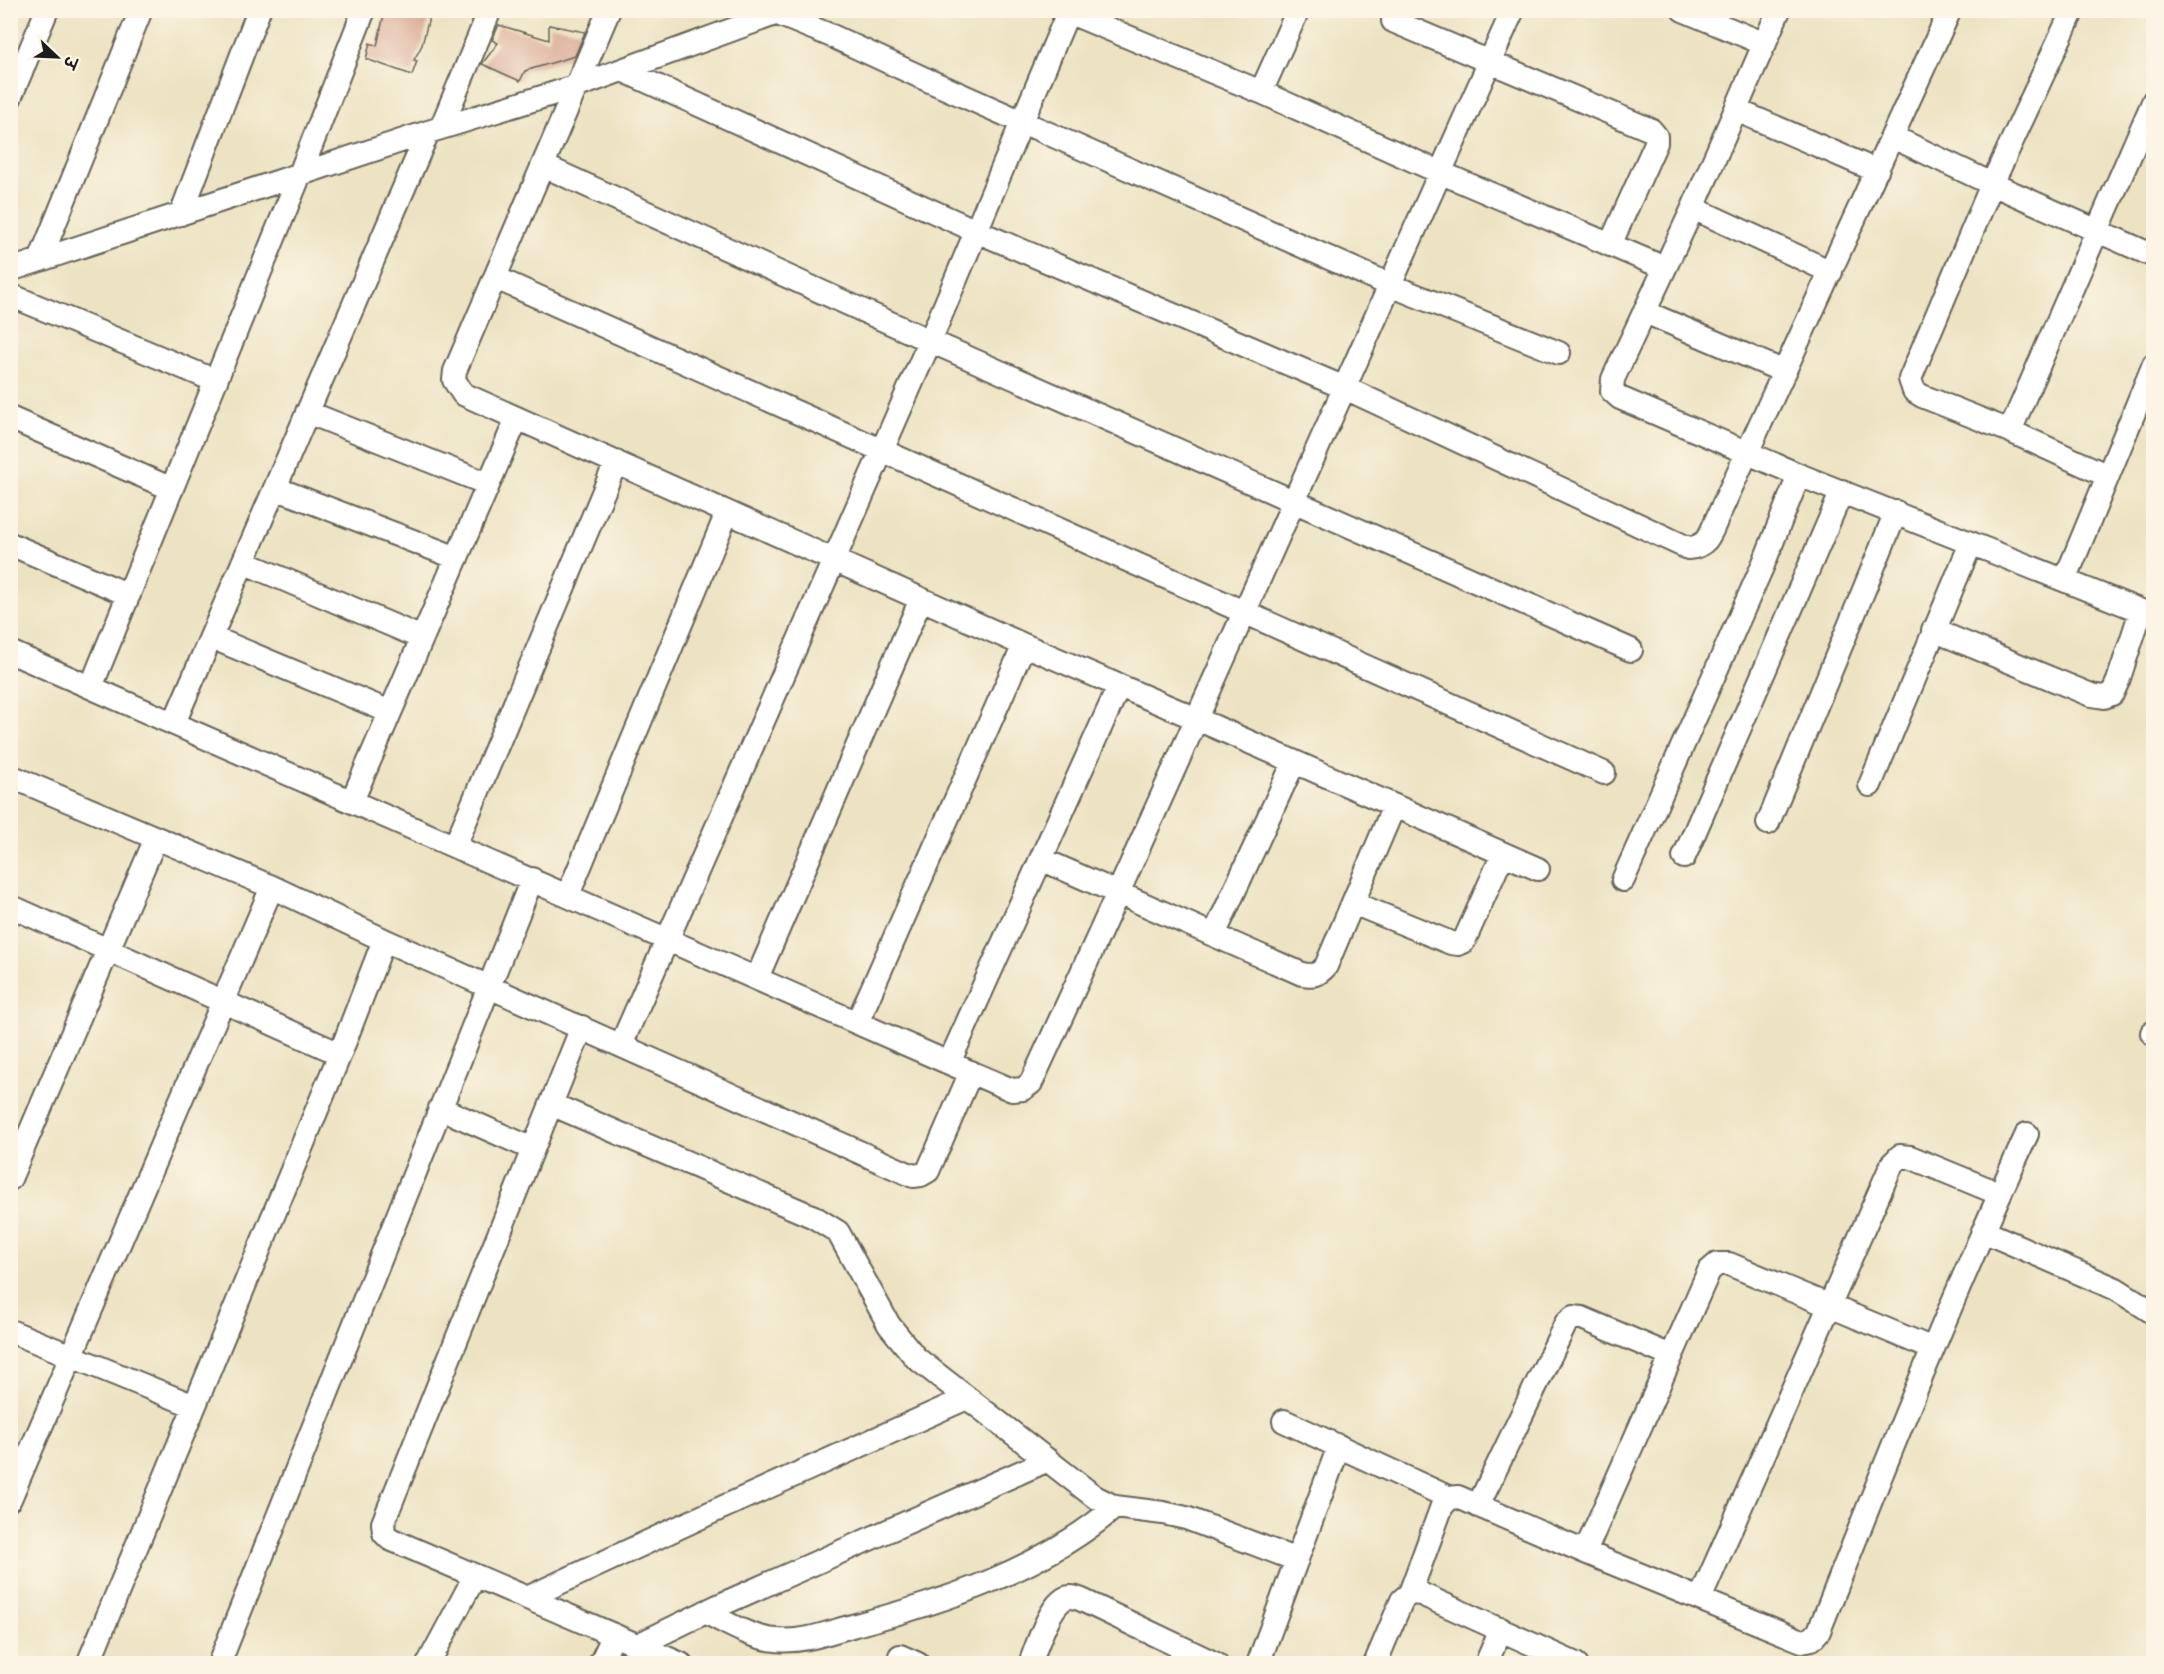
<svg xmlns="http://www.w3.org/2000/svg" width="2164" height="1674" viewBox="0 0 2164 1674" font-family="'Balsamiq Sans','Playpen Sans Deva',sans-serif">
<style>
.building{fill:#daac98}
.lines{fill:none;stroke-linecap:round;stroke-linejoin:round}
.minor-casing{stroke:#656256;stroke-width:26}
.minor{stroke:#fff;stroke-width:22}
</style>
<rect width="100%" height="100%" fill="#fcf5e5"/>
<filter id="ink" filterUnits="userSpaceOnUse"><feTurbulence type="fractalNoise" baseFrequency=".0167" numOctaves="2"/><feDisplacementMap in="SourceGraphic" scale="12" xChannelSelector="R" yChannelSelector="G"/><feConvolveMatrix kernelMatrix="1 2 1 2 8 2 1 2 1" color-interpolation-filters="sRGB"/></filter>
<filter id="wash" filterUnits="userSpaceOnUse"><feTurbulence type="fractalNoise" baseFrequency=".008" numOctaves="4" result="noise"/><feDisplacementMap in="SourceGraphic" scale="24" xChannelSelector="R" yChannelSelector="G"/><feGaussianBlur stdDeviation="1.35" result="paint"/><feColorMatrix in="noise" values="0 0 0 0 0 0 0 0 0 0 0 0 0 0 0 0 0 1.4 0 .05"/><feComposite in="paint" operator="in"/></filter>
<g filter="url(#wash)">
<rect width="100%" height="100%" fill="#ece3c2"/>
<g id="blocks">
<!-- building -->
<path class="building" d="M385,10H431L422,45L414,60L417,61L412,75L366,59L370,43L377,46Z
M499,25L549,40V25L585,32L575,56L525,71L520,81L482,64L498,43L492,40Z"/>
</g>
</g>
<g filter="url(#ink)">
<use href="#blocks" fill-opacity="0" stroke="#656256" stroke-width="1.5"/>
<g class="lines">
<!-- minor casing -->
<g class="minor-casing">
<path id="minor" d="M609,10L455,371L454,380L463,394L1024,645L1197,719L1538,869
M1063,10L1261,92L1439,172L1665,268
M1683,10L1765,44
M1779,10L1693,208L1613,379L1612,391L1620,398L1799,475L2154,616
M2073,10L1992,184L1910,379L1914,391L1922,396L2010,431L2108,476
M778,14L832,36L923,78L1390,285L1559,353
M1393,21L1651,130L1656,136V143L1610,245
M622,70L976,231L1345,388L1688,548C1709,547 1711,531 1719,514L1950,10
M1261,92L1298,10
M10,98L47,10
M1736,110L1877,171
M441,128L490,10
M1893,137L1992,184L2154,256
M544,166L930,341L1631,650
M1693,208L1831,272
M181,214L259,10
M40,260L141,10
M10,270L428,132L578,86L786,10
M496,278L1604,773
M10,295L216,381
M1645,312L1785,372
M307,412L488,484
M10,418L172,489
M2010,431L2154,100
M275,488L457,558
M10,544L129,595
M243,562L422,638
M2065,580L2154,364
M1933,630L2091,695L2104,697L2112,694L2118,681L2141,611
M211,637L390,712
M10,652L949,1063L1012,1090L1023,1089L1031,1083C1196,727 1352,368 1513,10
M91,687L300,174L364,10
M174,723L428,132
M10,776L272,887L384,940L913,1176L921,1175L928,1171L971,1072
M1870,785L1971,543
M352,801L517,418
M1768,823L1896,512
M455,846L616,462
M1684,857L1842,491
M1041,859L1302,974C1314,976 1318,975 1326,966L1394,806
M1623,880L1763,565L1799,475
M568,895L727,513
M1353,903L1451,943L1458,944L1464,941L1503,854
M10,906L340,1054
M1214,935L1294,762
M757,978L921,599
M857,1023L1024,645
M582,1027L383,1523L384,1533L390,1539L681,1664
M2152,1033L2154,1034
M621,1045L930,341L1069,10
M949,1063L1119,686
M551,1104L814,1217L838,1232L889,1325L916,1358L1095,1497L1115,1507L1163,1513L1186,1518L1297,1560
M440,1108L533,1149
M10,1179L156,838
M1983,1231L2116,1289L2154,1313
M10,1331L194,1406
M1284,1421L1450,1498
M10,1499L272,887
M1478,1506L1566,1323L1573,1317L1582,1318L1671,1356
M1585,1552L1709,1271L1717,1264H1729L1933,1349
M1410,1593L1442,1506L1450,1498L1458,1497L1585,1552L1802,1641L1812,1639L1819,1631C1885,1464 1952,1297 2027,1134
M527,1598L710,1513L967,1398
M1700,1599L1892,1164L1900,1156L1910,1157L2000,1194
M705,1612C727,1623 751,1638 776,1640C802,1643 827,1633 852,1626C943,1602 1042,1570 1115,1507
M638,1645L718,1606L1048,1460
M900,1656L918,1664
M88,1664L340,1054L384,940
M219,1664L532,879
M428,1664L475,1576
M600,1664L614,1635
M1030,1664C1036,1648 1052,1597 1070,1597C1075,1597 1080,1599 1084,1601L1216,1664
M1258,1664L1339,1446
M1375,1664L1402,1600L1410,1593L1421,1594L1576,1664
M1486,1664L1501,1629"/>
</g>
<!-- minor -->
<use href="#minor" class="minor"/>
</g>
</g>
<!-- margin -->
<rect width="2164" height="1674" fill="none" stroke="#fcf5e5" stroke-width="36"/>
<!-- north arrow -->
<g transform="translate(57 57) rotate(113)" stroke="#fcf5e5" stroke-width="4.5" paint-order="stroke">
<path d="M0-4.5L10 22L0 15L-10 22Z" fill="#1c1c1c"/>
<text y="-9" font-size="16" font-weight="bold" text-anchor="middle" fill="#1c1c1c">उ</text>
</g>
</svg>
